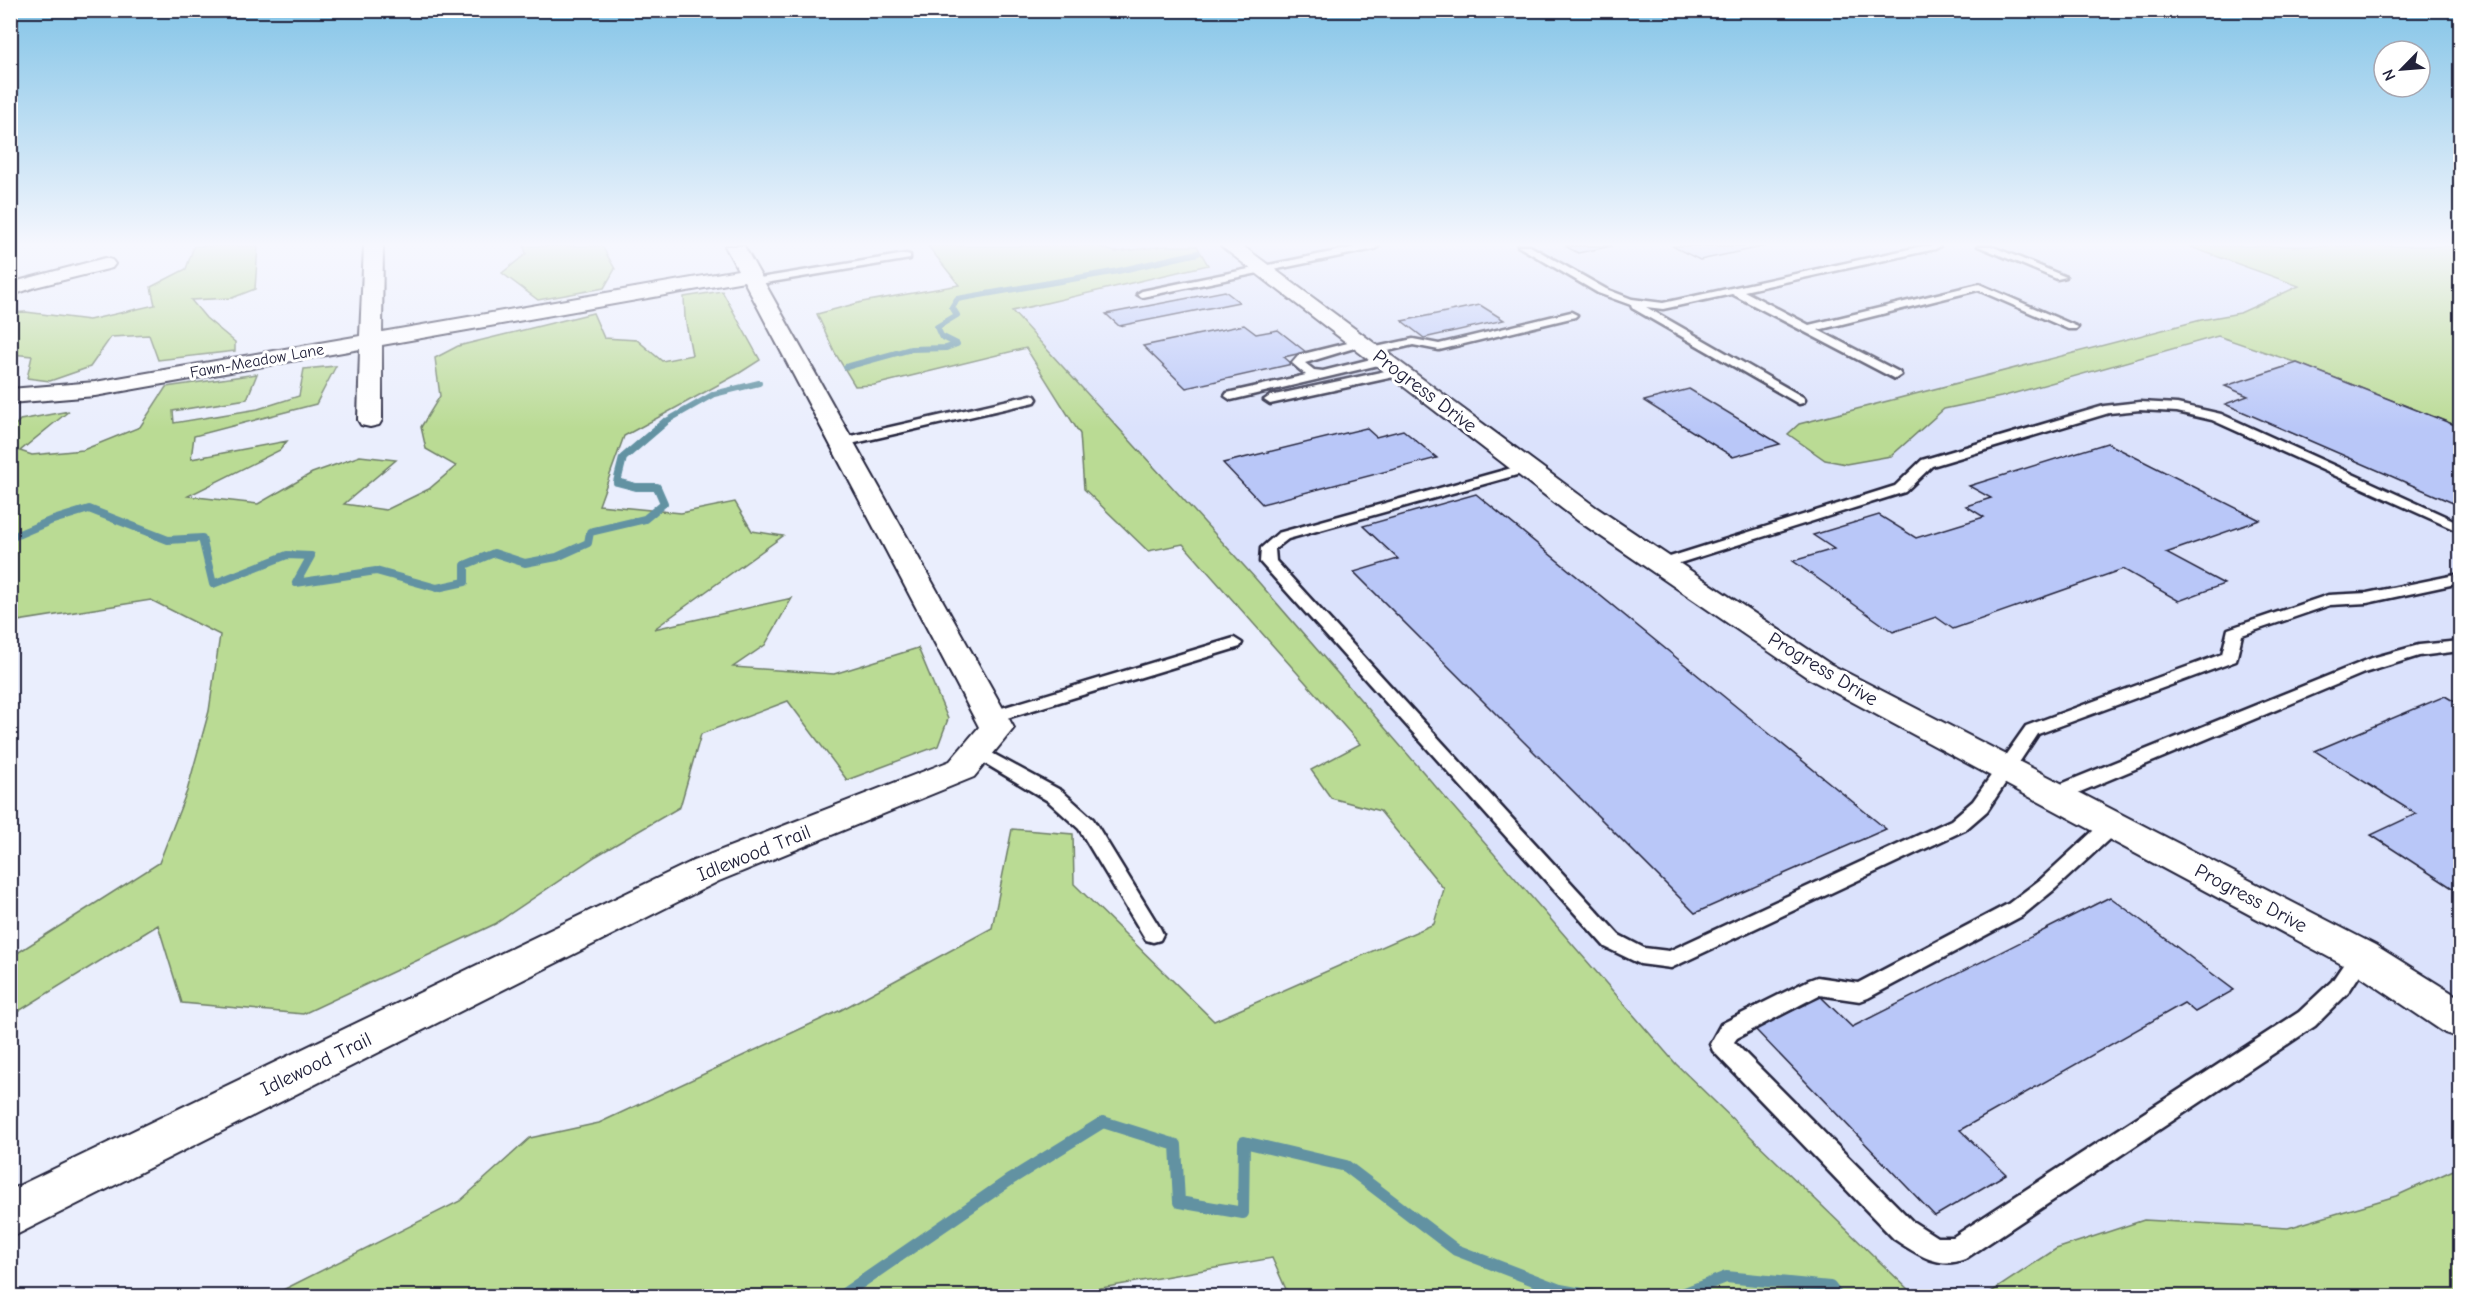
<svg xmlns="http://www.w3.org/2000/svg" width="2471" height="1307" viewBox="0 0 2471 1307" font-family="'Comic Neue',sans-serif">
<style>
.built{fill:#dbe2fc}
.green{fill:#badb94;stroke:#6e7e68;stroke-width:1.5}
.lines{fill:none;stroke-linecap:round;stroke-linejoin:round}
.stream-far2{stroke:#6292a2;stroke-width:6}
.stream-far1{stroke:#6292a2;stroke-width:8}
.stream{stroke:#6292a2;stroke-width:12}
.building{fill:#b9c7f8;stroke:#22223b;stroke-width:1.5}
.lane-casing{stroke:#22223b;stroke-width:5}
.street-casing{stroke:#22223b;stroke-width:4}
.lane{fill:#fff;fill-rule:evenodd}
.street{fill:#fff;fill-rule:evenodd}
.labels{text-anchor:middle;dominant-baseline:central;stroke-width:6;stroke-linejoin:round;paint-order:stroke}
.far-street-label{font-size:16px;fill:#22223b;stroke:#fff}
.street-label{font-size:20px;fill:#22223b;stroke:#fff}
</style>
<rect width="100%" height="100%" fill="#eaeefd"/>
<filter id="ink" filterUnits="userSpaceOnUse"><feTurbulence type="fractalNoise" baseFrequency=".0167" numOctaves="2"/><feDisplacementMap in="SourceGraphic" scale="12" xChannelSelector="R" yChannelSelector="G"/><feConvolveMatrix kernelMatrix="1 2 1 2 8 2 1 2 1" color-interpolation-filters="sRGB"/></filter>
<g filter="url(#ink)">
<!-- built -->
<path class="built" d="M948,246H2188L2299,286L2460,413V1296H1915L1676,1064Z"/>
<!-- green -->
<path class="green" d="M194,246H258L255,289L232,298L191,300L206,318L235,342V351L158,360L149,335L111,337L90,367L50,381L27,378L32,356L11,354V313L26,312L89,320L155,305L151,287L186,269Z
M524,246H602L615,269L604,288L538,300L502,273L526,254Z
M928,246H1096L1115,252L1165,246H1197L1208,265L1012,311L1255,578L1676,1064L1915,1296H1289L1272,1258L1056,1296H271L460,1201L530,1138L599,1123L841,1010L992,928L1012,829L1073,834L1074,884L1214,1021L1434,924L1444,889L1380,811L1331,798L1311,770L1360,744L1183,544L1148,551L1084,489L1080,434L1026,348L874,385L855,386L835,353L817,314L862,302L959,285Z
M2188,246H2460V427L2297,363L2218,336L2001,397L1944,409L1891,456L1846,464L1825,460L1788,434L1799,424L2201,320L2240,313L2299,286Z
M722,291L760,360L738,374L624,436L599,505L681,513L735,502L752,531L783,536L654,629L792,598L765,645L733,667L834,674L918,648L948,719L938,746L847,780L788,701L701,734L680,807L596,856L495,924L303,1014L182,1003L158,925L11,1016V957L159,863L187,791L209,711L220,635L151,600L11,622L10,431L20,420L69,411L20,451L32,455L83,450L140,427L166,387L257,374L247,399L173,411L174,423L258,409L299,396L304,369L336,366L316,404L194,436L191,459L287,441L280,450L188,496L258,504L312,473L360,456L396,460L344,504L386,510L429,489L456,466L426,449L421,427L440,396L435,358L458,346L593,313L604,338L637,340L662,361L692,355L685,318L684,297Z
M2460,1167V1296H1985L2056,1249L2144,1220L2288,1228L2396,1196Z"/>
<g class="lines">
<!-- stream-far2 -->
<path class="stream-far2" d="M846,367L911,349L946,348L957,344L941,336L937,327L957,315L952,307L957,299L1118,271L1198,253
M663,423L714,394L759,383"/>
<!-- stream-far1 -->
<path class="stream-far1" d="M10,538L50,521L89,509L168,540L202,538L213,584L287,555L311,556L296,583L376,571L437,588L465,582V565L494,553L525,563L557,557L588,543L590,532L645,519L664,503L657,487H636L617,482L623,458L665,422"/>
<!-- stream -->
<path class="stream" d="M841,1296L1011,1179L1103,1122L1176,1145L1179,1202L1243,1213L1244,1142L1346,1166L1456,1250L1560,1290L1593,1296
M1677,1296L1726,1277L1830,1287L1837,1296"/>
</g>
<!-- building -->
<path class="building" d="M1565,246H1612L1578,253Z
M1672,246H1766L1700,260Z
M1225,291L1239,302L1119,326L1106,314Z
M1480,305L1504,320L1424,338L1402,321Z
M1244,325L1256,334L1278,330L1306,352L1284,357L1292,364L1186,388L1143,346Z
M2297,363L2460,427V506L2225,404L2248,396L2225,386Z
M1689,389L1780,444L1733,457L1644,401Z
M1366,428L1376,437L1403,430L1437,458L1262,504L1223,463Z
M2107,443L2260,520L2166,553L2224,584L2179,601L2123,569L1953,629L1936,617L1893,632L1793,561L1834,549L1813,535L1879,515L1916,538L1984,517L1966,506L1991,498L1969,486Z
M1476,494L1886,829L1695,913L1354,572L1398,559L1363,526Z
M2445,696L2460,705V893L2371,835L2416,814L2315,751Z
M2110,897L2234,990L2195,1012L2184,1003L1960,1130L2006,1174L1935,1216L1755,1029L1821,997L1852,1027Z"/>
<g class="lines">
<!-- lane casing -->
<g class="lane-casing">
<path id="lane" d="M1361,246H1379L1374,249L1142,297L1137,294L1142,291Z
M1518,246H1530L1606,289L1632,299L1663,303L1923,246H1940L1935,249L1744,291L1809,325L1979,284L2078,327L2076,329H2068L1978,290L1818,330L1899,372L1901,375L1895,379L1732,294L1663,309L1646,307L1803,397L1805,400L1803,403L1799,404L1632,308L1631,305L1598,293Z
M1978,246H1991L2066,277L2057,279Z
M906,254L910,255V259L754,285L749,282L754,279Z
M1571,312L1577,315L1575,317L1439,350L1413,345L1371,355L1365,351L1367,349L1413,339L1439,344Z
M1360,340L1366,343L1364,345L1305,363L1314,370L1323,371L1383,356L1387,357V363L1231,400L1225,396L1227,393L1306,375L1292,363L1299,355Z
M1399,368L1403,369V375L1270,404L1264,400L1270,396Z
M1031,395L1035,396L1037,399L1035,402L842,446L835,442L842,438Z
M2140,402L2177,404L2221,414L2460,523V532L2212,420L2177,412L2140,410L2109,413L1932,466L1905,492L1667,567L1662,569L1654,564L1657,561L1895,486L1922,460L2104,406Z
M1526,464L1531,465L1533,468L1531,471L1288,539L1275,549L1276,561L1619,935L1644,948L1669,951L1951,820L1973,801L2026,726L2222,654L2228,629L2328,595L2367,593L2460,574V583L2367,603L2330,605L2242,635L2236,661L2038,734L1987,811L1965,830L1671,968L1640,964L1605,947L1260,562L1261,548L1278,533Z
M1234,638L1242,643L1240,647L997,721H985L982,717L985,713Z
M2460,641V651L2419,656L2364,673L2061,800L2054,802L2047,800L2045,795L2047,790L2078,777L2372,658L2419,645Z
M977,745L1062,791L1093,819L1160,928L1163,934L1160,940L1153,942L1146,940L1079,829L1048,801L971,755L968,751L971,747Z
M2112,818L2119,820L2122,825L2119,830L2055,889L2022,916L1868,998L1860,1001L1819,995L1737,1038L1734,1042L1912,1221L1937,1237H1953L2299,1012L2332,981L2353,950L2361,948L2369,950L2372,956L2348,993L2315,1026L1965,1259C1938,1270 1916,1253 1894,1239L1713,1051L1710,1044L1721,1024L1809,980L1817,977L1858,983L2008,904L2041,879L2105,820Z"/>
</g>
<!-- street casing -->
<g class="street-casing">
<path id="street" d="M364,246H383L382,332L738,270L725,246H744L1014,728L974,777L719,881L10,1238V1190L693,861L950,761L979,727L744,281L382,345V420L379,425L370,427L361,425L358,420L360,349L95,396L10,403V389L95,382L360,336Z
M1221,246H1243L1597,508L1830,664L2375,945L2460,998V1038L2445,1033L2347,967L1808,678L1577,520Z
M105,258L112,260L115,264L112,268L35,287L10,296V283Z"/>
</g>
<!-- lane -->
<use href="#lane" class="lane"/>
<!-- street -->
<use href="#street" class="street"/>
</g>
</g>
<!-- sky -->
<linearGradient id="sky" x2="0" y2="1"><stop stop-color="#83c4e7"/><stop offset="0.57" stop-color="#f6f7fe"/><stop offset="1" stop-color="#f6f7fe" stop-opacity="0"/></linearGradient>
<rect width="2471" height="429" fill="url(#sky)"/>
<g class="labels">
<!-- far-street labels -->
<g class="far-street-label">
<text transform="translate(257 361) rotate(-10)">Fawn-Meadow Lane</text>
</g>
<!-- street labels -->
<g class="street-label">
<text transform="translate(1425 391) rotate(37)">Progress Drive</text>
<text transform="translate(1823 669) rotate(31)">Progress Drive</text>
<text transform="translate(754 853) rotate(-22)">Idlewood Trail</text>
<text transform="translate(2251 898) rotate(28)">Progress Drive</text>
<text transform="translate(316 1064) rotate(-26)">Idlewood Trail</text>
</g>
</g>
<!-- margin -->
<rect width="2471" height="1307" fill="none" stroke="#fff" stroke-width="36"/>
<rect x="18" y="18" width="2435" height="1271" fill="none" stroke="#22223b" stroke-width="2" filter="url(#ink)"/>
<!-- north arrow -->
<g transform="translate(2402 69) rotate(245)"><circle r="28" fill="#ffffff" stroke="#a7a7b1" stroke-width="1.5"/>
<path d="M0-4.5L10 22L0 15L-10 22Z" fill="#22223b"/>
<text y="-9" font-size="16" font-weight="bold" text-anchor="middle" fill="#22223b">N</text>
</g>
</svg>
